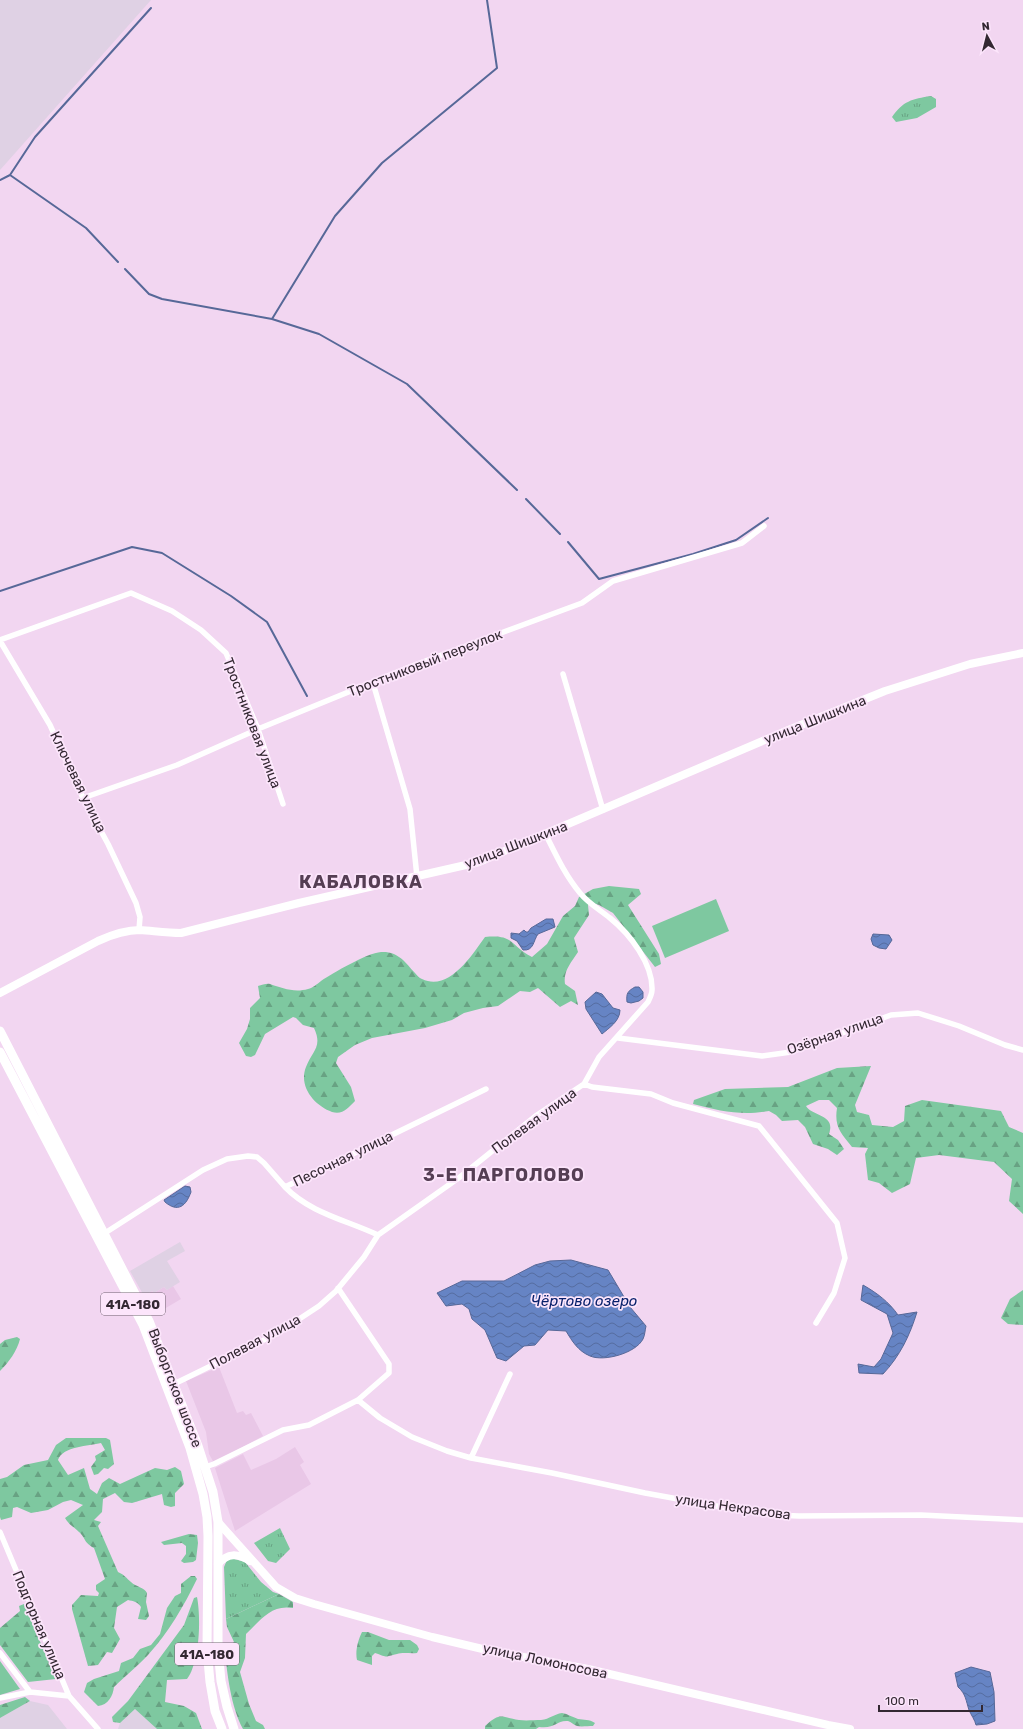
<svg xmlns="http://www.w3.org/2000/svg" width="1023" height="1729" viewBox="0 0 1023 1729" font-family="Rubik,sans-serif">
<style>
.built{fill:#e9c7e7}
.industrial{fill:#dfd1e4}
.grass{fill:url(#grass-tufts)}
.forest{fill:url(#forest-firs)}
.garden{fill:#7ec8a0}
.water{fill:url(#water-waves);stroke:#576898}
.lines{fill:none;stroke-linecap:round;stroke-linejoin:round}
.stream{stroke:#576898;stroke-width:2}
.street{stroke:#fff;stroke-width:5.5}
.secondary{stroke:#fff;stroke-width:8}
.primary{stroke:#fff;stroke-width:9}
.labels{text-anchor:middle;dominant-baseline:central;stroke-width:3.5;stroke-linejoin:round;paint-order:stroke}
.shield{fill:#fce5fb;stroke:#6f616e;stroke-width:1}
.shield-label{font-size:13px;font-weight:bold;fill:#332832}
.street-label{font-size:14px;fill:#332832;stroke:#fce5fb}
.water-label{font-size:15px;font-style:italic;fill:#061f6a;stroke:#fce5fb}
.district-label{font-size:18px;font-weight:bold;letter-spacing:1px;fill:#553e54;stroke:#fce5fb}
</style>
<defs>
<pattern id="grass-tufts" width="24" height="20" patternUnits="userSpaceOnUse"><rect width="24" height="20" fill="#7ec8a0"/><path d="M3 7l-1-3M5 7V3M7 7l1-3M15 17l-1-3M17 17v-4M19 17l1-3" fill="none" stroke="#68a283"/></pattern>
<pattern id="forest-firs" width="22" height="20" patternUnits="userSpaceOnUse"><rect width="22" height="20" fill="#7ec8a0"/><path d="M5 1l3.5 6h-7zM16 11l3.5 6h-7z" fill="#68a283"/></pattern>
<pattern id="water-waves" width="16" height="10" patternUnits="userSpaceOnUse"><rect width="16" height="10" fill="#6684c4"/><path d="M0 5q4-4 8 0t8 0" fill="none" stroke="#556ca0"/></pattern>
</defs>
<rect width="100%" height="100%" fill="#f2d6f1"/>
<!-- built -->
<path class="built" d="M173,1286L181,1299L154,1315L144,1296L152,1291L154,1293L164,1287L167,1290Z
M219,1367L237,1413L243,1411L246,1415L251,1413L263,1436L214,1463L209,1454L206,1432L186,1381Z
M295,1447L304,1462L300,1465L311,1484L235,1531L215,1468L243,1454L251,1470L276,1459Z"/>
<!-- industrial -->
<path class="industrial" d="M0,0H151L0,170Z
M180,1242L185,1251L167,1261L180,1282L167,1290L164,1287L154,1293L152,1291L144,1296L130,1271Z
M30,1701L48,1705L67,1729H0V1718Z
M135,1709L157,1729H118L120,1723Z"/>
<!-- grass -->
<path class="grass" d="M931,96L936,99V107L917,118L896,122L892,117C903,101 912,99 931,96Z
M280,1528L290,1549L276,1563L268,1561L254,1543Z
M231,1558L245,1562L261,1582L273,1592L279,1594L226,1619L224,1567L227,1560Z"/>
<!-- forest -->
<path class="forest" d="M609,886L639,889L641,894L628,905L659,954L661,964L655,967L613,913L599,905L590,902L588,905L589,915L574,938L578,952C571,963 563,971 565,984L575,991L578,1005L571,1001L560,1007L538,988L530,992L520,991L498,1006L483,1008L464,1013L452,1020L425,1028L372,1038L355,1045L338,1057L336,1063L351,1087L355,1101C348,1108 343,1115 332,1112C315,1106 298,1087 306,1067C312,1051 323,1047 314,1028L303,1025L296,1018L293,1017L265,1034L255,1055L251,1057L246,1056L239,1043L247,1029L250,1019V1008L260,998L258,986C262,985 267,983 270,984C282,988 294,993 308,989C313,988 317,984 321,981C333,973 367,953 381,952C398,951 405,962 415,973C417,975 419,978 422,979C449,992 472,955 485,937C515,934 510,946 532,957L547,944L563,916L575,906L579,897L593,889Z
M871,1066L855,1105L857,1112L869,1115L872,1125L893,1127L904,1121L905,1106L922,1100L1001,1111L1009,1127L1023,1133V1214L1009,1201L1012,1179L994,1162L939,1155L916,1158L910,1184L892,1193L879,1183L868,1180L865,1154L868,1148L852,1147C841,1133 834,1127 837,1108L829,1100H819L806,1106C813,1117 836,1114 829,1134L838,1140L844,1149L837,1155L828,1149L813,1144L805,1127L798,1120L782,1121L776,1115L769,1111C741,1116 720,1111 693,1104L694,1100L725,1089L788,1087L837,1068Z
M1023,1290V1325L1008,1324L1001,1318L1010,1299Z
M17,1337L20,1339C17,1351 9,1362 0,1371V1344L5,1340Z
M66,1438H106L110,1440L114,1464L108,1469L104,1468L98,1474L94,1475L91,1467L96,1460L95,1456L105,1450L101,1443C89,1446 63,1446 58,1460L68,1475L84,1468L90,1489L97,1494L102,1483L109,1478L120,1484L155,1468L167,1470L175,1467L181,1471L184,1484L175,1493V1506L171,1507L164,1505L162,1494L132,1503L124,1502L115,1493L103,1499L102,1512L94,1520L101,1522L98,1526L118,1572C125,1575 126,1578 131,1582C136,1587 144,1587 147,1593L146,1602L149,1616L146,1620L138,1619L141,1607C138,1602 133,1601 128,1600L117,1607L114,1628L120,1639L112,1653L107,1652L98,1665L88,1666L72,1609V1605L81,1595L98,1596L99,1593L96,1590V1585L105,1579L94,1548C83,1542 86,1538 79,1532C74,1527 69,1525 65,1518L83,1505L71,1500L63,1502L48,1510L31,1513L17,1507L13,1508L12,1517L1,1520L0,1517V1479L7,1477L24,1465L48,1460L56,1445Z
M189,1534L197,1535L198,1543L196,1560L193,1562L184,1563L181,1561L186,1554V1546L182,1543L164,1545L161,1542Z
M191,1576H195L197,1579C184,1606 168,1633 148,1655C138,1666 125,1676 114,1687C113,1696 108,1705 98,1706L84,1692L87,1683L94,1679L119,1671L121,1663L133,1658L140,1649L151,1645L160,1634L167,1608L175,1596L181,1593V1584Z
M279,1594L293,1602V1608C271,1604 261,1620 246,1634L245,1658L240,1672L249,1704L256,1721L263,1725L265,1729H243C231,1707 227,1674 225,1650L234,1642L227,1627L226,1619Z
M197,1597C201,1617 200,1662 187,1679L167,1680L165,1702L184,1706L196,1713L202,1729H157L135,1709L120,1723L113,1722L112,1717L128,1701L184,1625L194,1598Z
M24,1604L56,1679L28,1682L0,1645V1628L20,1611L19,1606Z
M362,1632H368L389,1640H410L417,1645L419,1649L417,1653C411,1654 403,1652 397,1654C384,1657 389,1658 375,1653L372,1656V1665L357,1660C355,1651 358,1640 362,1632Z
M25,1697L30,1701L0,1718V1705Z
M562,1713C568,1714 572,1717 578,1719C584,1720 589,1719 595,1723L593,1726C588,1726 581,1727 577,1726C574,1725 571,1722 568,1721C556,1720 556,1729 539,1727L536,1729H485V1726C501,1712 500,1717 519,1720C526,1721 534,1720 541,1720C550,1719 554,1714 562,1713Z"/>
<!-- garden -->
<path class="garden" d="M716,899L729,931L665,958L652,926Z
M0,1661L20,1689L0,1695Z"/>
<!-- water -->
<path class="water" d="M546,919H553L555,927L538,934C533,941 534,951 523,950L517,941L511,938V933L519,934L524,930L526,932H528L531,928Z
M873,934L889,935L892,940L886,949L879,948L873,945L871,939Z
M635,987H639L643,992V998L639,1001L631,1003L627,1002C626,993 628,991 635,987Z
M596,992L602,994L613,1008L620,1010C620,1021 609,1028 602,1034L586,1009L585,1002Z
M185,1186L190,1187L191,1192C186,1206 178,1213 165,1202L164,1200Z
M571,1260L608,1270L630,1307L646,1326C645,1330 645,1335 643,1339C636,1353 604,1362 590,1356C578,1351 572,1341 566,1331L548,1330L535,1345L524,1346L506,1361L497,1358L485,1330L472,1319L469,1309L462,1304L446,1306L437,1293L462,1281H504L535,1265L550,1261Z
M863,1285C877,1293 889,1302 898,1315L917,1312C910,1335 900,1356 883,1374L859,1373L858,1364L874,1367L881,1359L893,1333L887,1314L861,1300Z
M971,1667L990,1672L994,1692L995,1721L987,1724L976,1725C975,1720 971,1715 969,1710C966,1701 966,1694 958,1687L955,1673Z"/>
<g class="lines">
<!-- stream -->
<path class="stream" d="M10,175L86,228L118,262
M0,180L10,175L35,137L151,8
M125,269L149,294L162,299L272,319L319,334L407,384L517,490
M272,319L335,216L382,163L497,68L487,0
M526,499L560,534
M568,542L599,579L693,554L736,540L768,518
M0,591L132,547L162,553L231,596L267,622L307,696"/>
<!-- street -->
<path class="street" d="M0,640L131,593L172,611L201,630L226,653L258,729L283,804
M0,641L50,725L83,798L108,844L136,903L140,917L139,930
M563,674L603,810
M373,683L410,809L417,877
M83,798L177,765L258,729L412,666L582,603L613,581L742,543L764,526
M546,835C556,855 565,875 580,893C588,903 600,910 610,918C630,934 653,964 652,990C652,994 650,998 648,1002L599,1057L584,1084
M618,1038L762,1056L791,1052L891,1015L918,1013L959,1026L1005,1045L1023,1050
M285,1187C310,1213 346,1220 378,1235
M105,1233L203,1170L227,1159L248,1156L257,1157L264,1163L285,1187L486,1089
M174,1384L278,1333L319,1306L336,1291L364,1257L378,1235L460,1177L537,1115L584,1084L592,1087L651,1094L673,1103L759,1126L837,1223L845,1258L834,1293L816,1323
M358,1400L380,1418L412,1437L447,1451L471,1458L552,1473L645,1493L722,1507L774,1515L799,1516L921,1515L1023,1520
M471,1458L510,1374
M205,1467L214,1464L283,1430L309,1425L358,1400L389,1373V1364L338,1288
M0,1532L69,1696L98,1729
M0,1653L30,1692L69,1696
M0,1698L30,1692"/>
<!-- secondary -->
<path class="secondary" d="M0,993L98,941C111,935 125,930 140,930C154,931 167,933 181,933L299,903L479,862L786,731L885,691L970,664L1023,653
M218,1522L276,1587L295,1598L314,1604L432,1637L491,1651L588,1669L828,1725L850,1729
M218,1564C228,1553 237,1553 250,1561"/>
<!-- primary -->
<path class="primary" d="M0,1031L149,1321L198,1446L213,1492L218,1522V1649L221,1681L227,1707L234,1729
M0,1052L143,1325L190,1448L203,1494L207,1517L208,1536L207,1649L210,1682L215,1711L222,1729"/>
</g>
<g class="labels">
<!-- shield labels -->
<g class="shield">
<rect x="101" y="1293" width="64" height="22" rx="3"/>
<rect x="175" y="1643" width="64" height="22" rx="3"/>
</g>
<g class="shield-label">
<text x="133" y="1304">41А-180</text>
<text x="207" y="1654">41А-180</text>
</g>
<!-- street labels -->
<g class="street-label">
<text transform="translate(425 663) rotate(-21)">Тростниковый переулок</text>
<text transform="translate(815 720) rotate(-22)">улица Шишкина</text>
<text transform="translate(252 723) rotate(69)">Тростниковая улица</text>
<text transform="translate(78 782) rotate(64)">Ключевая улица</text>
<text transform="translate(516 845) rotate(-21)">улица Шишкина</text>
<text transform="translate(835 1034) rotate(-19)">Озёрная улица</text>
<text transform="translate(534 1121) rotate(-36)">Полевая улица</text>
<text transform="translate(343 1159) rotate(-26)">Песочная улица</text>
<text transform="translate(255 1342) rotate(-28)">Полевая улица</text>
<text transform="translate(175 1388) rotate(69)">Выборгское шоссе</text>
<text transform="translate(733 1507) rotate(8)">улица Некрасова</text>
<text transform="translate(39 1625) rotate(67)">Подгорная улица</text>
<text transform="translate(545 1661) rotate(12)">улица Ломоносова</text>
</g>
<!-- water labels -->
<g class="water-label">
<text x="584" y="1301">Чёртово озеро</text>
</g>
<!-- district labels -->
<g class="district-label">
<text x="361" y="882">КАБАЛОВКА</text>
<text x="504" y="1175">3-Е ПАРГОЛОВО</text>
</g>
</g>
<!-- north arrow -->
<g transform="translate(987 36) rotate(353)" stroke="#fce5fb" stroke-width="3" paint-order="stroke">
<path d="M0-3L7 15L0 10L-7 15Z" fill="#332832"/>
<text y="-6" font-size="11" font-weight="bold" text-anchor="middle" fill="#332832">N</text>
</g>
<!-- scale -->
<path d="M879 1705v6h103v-6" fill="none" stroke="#332832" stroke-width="2"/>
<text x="885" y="1705" font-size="12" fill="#332832" stroke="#fce5fb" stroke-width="3" paint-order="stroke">100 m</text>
</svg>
